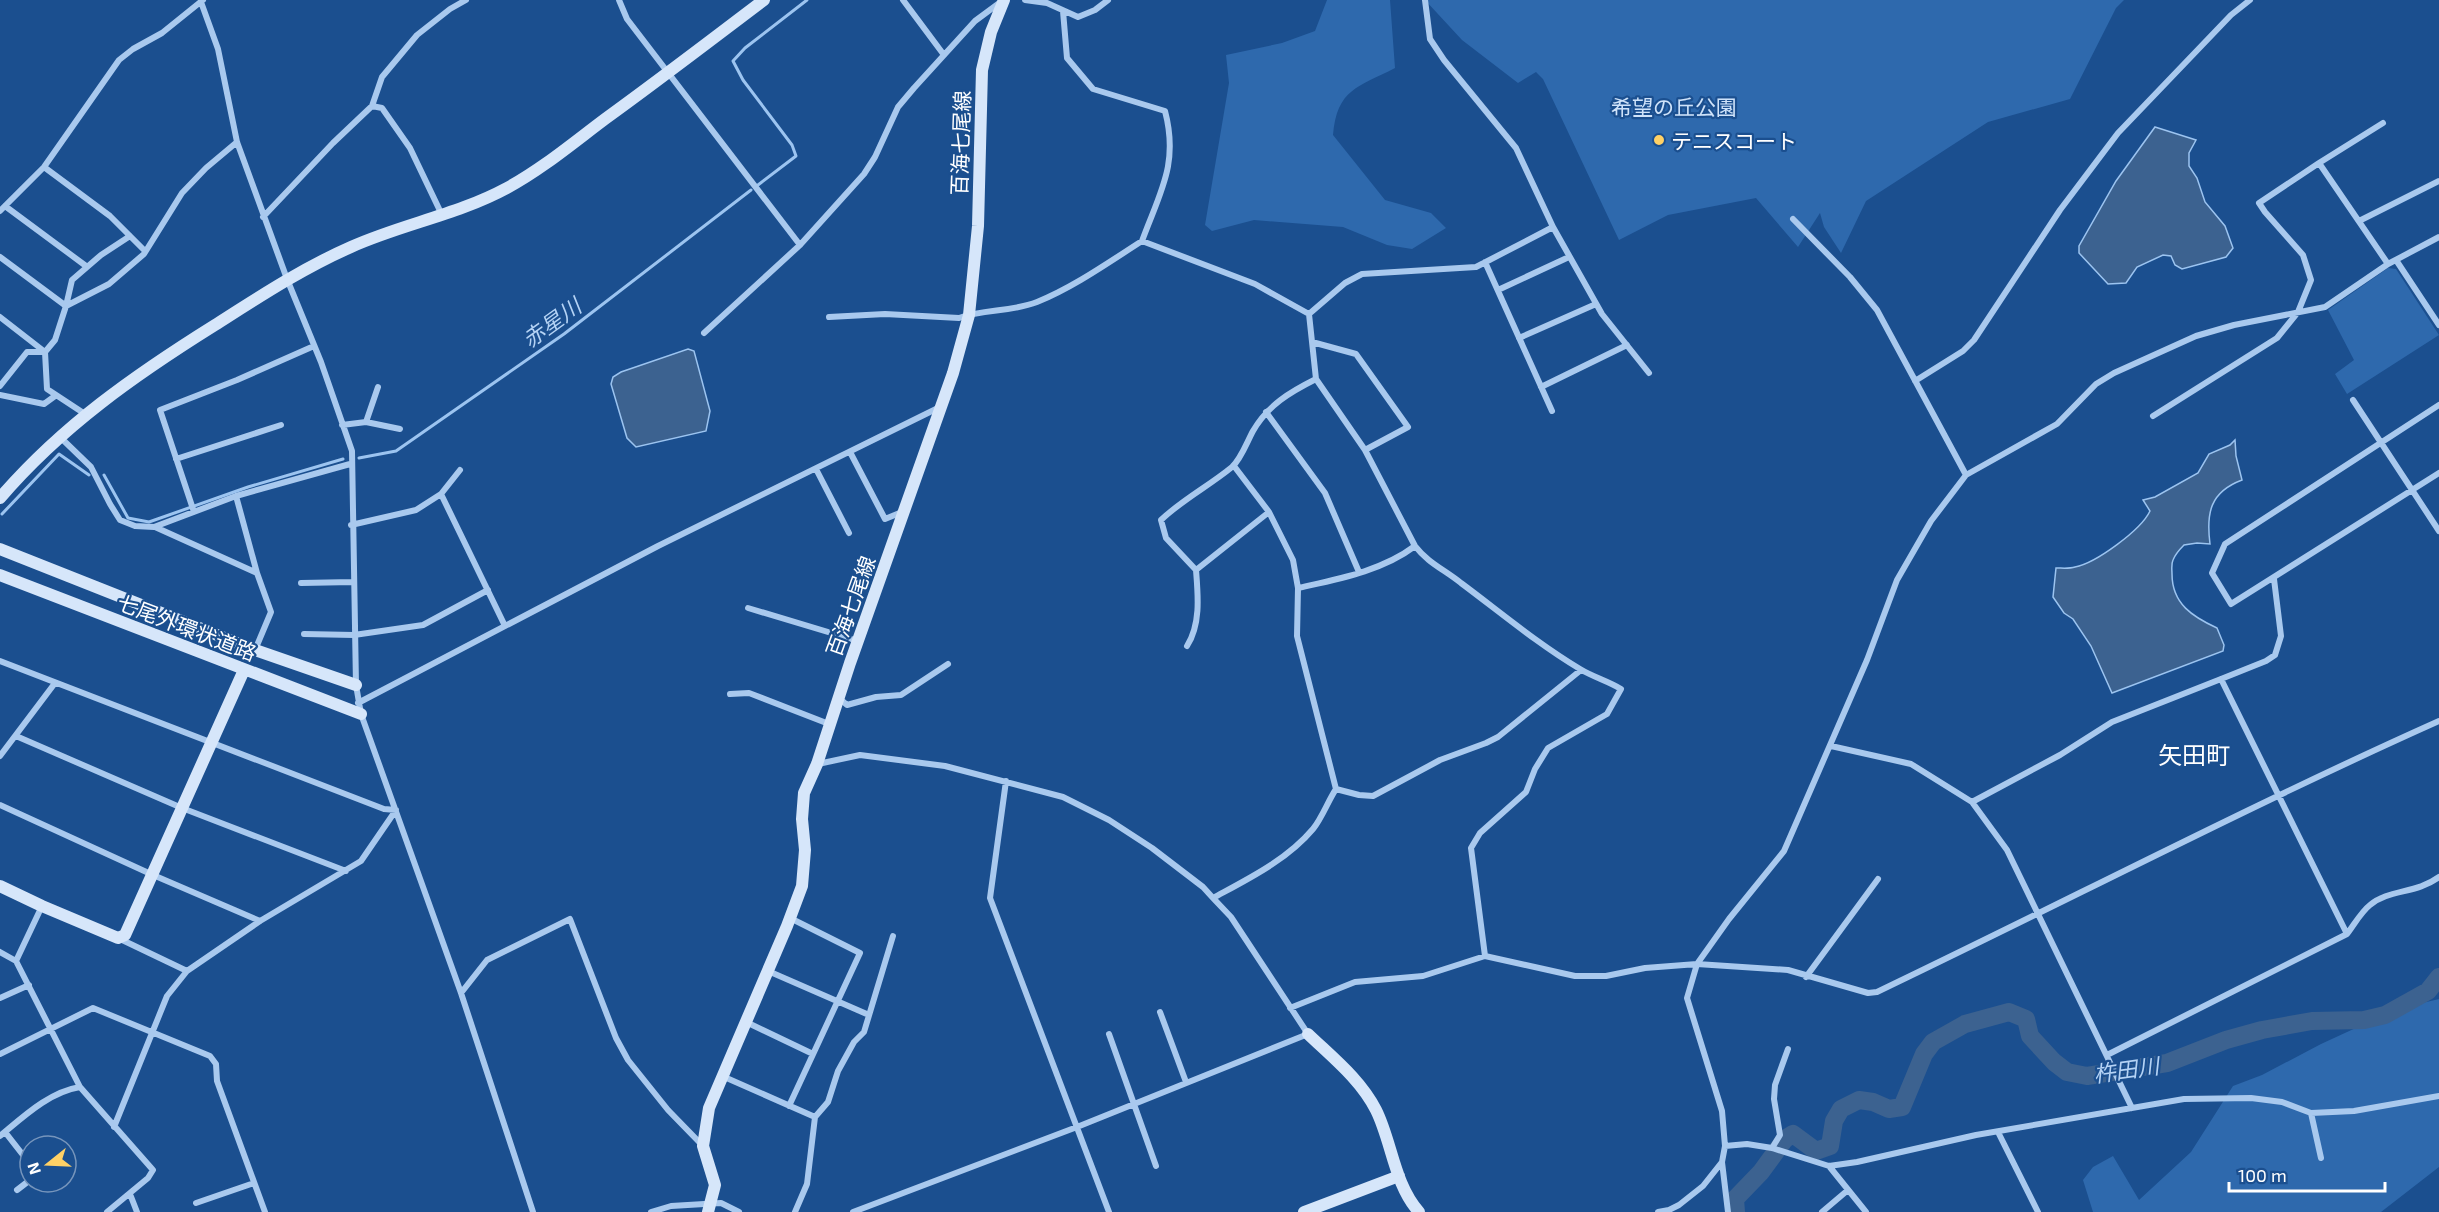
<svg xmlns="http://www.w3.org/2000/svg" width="2439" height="1212" viewBox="0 0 2439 1212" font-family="'Exo 2','Noto Sans JP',sans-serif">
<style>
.green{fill:#2e69ad}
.water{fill:#3c6290;stroke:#9cc4f0;stroke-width:1.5}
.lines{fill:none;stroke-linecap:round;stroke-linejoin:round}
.stream{stroke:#9cc4f0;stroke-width:3}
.river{stroke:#3c6290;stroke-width:18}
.street{stroke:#a9c9ee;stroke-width:6}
.secondary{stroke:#d6e6fa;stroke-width:12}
.poi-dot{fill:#ffd166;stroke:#1b4f8f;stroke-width:2}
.labels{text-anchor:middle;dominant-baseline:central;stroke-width:4.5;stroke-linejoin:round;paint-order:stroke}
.park-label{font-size:21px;fill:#cfe3fa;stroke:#1b4f8f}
.poi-label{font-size:21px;fill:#fff;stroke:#1b4f8f;text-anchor:start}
.street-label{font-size:21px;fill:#fff;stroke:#1b4f8f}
.water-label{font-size:22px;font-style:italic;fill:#b5d3f5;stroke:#1b4f8f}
.quarter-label{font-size:24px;fill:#fff;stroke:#1b4f8f}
</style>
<rect width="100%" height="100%" fill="#1b4f8f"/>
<!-- green -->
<path class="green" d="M1327,0H1390L1395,68C1358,87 1337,89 1333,135L1385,200L1431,213L1446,228L1412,249L1387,245L1343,227L1254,220L1212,231L1205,225L1229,83L1226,55L1282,43L1315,31Z
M1425,0H2124L2116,8L2070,99L1988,122L1866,201L1841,253L1824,227L1820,213L1798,247L1756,198L1668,215L1619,240L1543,79L1536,72L1518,83L1462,40Z
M2388,268L2396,269L2439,335L2347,394L2335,374L2354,360L2328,310Z
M2439,999V1167L2381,1212H2093L2083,1180L2093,1167L2113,1156L2139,1200L2191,1152L2233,1086L2262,1075L2321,1044L2397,1009Z"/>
<!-- water -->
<path class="water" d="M2155,127L2196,140L2189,153V166L2197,178L2205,202L2225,226L2233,248L2226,257L2182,269L2175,265L2171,256L2163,255L2137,267L2126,283L2108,284L2079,253V246L2116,181Z
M688,349L694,351L710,411L706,431L636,447L627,438L611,384L613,377L621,372Z
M2235,440L2236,456L2242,480C2210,492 2206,513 2210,544L2197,543L2184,545C2180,549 2175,555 2173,560C2171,564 2172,570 2172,574C2172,604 2193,617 2217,628L2224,645L2223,651L2112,693L2091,646L2073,619L2064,613L2053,597L2056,568C2062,568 2069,569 2075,567C2096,563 2141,530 2150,511L2143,500L2155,497L2198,473L2209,454L2230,445Z"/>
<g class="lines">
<!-- stream -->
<path class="stream" d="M758,185L796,156L792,145L743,80L733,61L745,48L807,0
M359,458L396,451L564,334L751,190
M104,475L128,518L149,522L248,487L343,459
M2,514L59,454L89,475"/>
<!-- river -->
<path class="river" d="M1736,1212L1735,1199L1761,1172L1785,1139L1793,1134L1816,1151L1830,1146L1834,1121L1841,1109L1859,1100L1873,1102L1889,1109L1902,1107L1924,1054L1933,1042L1965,1024L2009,1012L2026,1019L2030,1036L2054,1062L2067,1072L2087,1076L2167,1063L2226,1040L2262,1030L2312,1021L2364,1020L2385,1015L2428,991L2439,977"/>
<!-- street -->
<path class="street" d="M619,0L627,19L800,245
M903,0L944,55
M1025,0L1047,3L1078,17L1095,10L1108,0
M1425,0L1430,39L1444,60L1516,148L1553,227L1602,314L1649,373
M201,2L218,49L237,142L287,279L321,362L352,451L356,685L361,714L461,993L533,1212
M1063,11L1067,58L1093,89L1165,111C1179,164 1160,192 1142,241
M372,106L382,77L417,35L450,9L466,0
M2319,163L2383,123
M44,167L110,216L145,251
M5,206L86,266
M0,211L44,167L119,60L133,49L162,33L203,0
M263,217L333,143L372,106L382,108L410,148L442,215
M1793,219L1850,277L1877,310L1966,475
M2359,221L2439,181
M0,257L66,306L72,280L101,255L130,236
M2396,260L2439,325
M1485,262L1552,411
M1498,290L1569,257
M0,317L45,352
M829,317L885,314L959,318C984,309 1012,312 1037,302C1074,287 1109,262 1142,241L1255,284L1309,314
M704,333L800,245L864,174L875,157L898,107L914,88L975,21L1002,1
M1519,338L1596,304
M1312,342L1356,354L1408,427L1365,450
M1915,381L1963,351L1974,340L2060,210L2118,133L2231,15L2250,0
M0,386L27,352H45
M1541,387L1627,345
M0,395L44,404L55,396
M2353,400L2439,531
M2439,405L2225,544L2212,573L2231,604L2439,473
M1266,412L1325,493L1359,572
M85,414L47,389L45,352L55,340L66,306L109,284L144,254L182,193L206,168L237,142
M2153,416L2277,338L2298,312L2311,280L2303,255L2265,212L2259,203L2319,163L2388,264
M366,422L400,429
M342,425L366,422L378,387
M60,437L91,467L110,504L120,520L135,526L154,527L236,496L350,464
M850,452L885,519L902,512
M176,459L281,425
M816,469L849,533
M441,494L505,626
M236,496L257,573
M194,512L160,410L237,380L314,346
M1269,512L1196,570L1166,538L1161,520C1183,499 1209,486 1232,467C1241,459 1247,442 1253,431C1268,405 1290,392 1316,379
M351,525L416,510L441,494L460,470
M155,527L257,573L271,612L255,650
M301,583L353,582
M1298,588C1338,579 1382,571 1415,546
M748,608L858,641
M304,634L354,635L423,625L488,590
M1187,646C1201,624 1198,595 1196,570
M0,661L384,809L396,810L361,861L260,921L187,971L167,996L114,1127
M2221,679L2347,934
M730,694L749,693L829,724
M839,698L847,705L876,697L901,695L948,664
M358,703L658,546L938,408
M16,736L182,808L346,871
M1831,746L1911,764L1972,802L2007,850L2132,1108
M0,756L55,683
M818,764L860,755L945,766L1063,797L1109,820L1152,848L1203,887L1213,898L1231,917L1308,1034L1077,1127L853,1212
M1006,781L990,898L1109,1212
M1336,789L1359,795L1373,796L1440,760L1486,743L1498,737L1581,670
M1972,802L2060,755L2112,722L2221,679L2266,661L2275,655L2281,636L2274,579
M0,805L153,875L260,921
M1213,898C1248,879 1287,860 1313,829C1322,818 1328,801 1336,789L1297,636L1298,588L1293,560L1269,512L1234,466
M42,906L16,961L80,1087L153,1170L148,1178L107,1212
M118,938L187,971
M0,952L16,961
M1485,956L1471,848L1480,833L1526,792L1535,769L1548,748L1607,714L1621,689C1608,681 1593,677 1580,669C1538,644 1500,612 1461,583C1445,570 1428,563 1415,546L1365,450L1316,379L1309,314L1345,283L1362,274L1476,267L1553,227
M768,971L869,1015
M1806,977L1878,879
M461,993L487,960L570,919L616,1038L628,1060L668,1110L703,1146
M0,998L29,985
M1290,1008L1355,982L1423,976L1485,956L1575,976H1606L1645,968L1697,964L1788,970L1868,993L1877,992C2065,902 2249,806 2439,721
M1160,1012L1186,1082
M746,1022L813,1054
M1109,1034L1156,1166
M0,1054L93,1008L210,1056L216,1064L217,1081L265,1212
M2107,1055L2347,934C2354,925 2361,912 2370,905C2389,889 2416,894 2439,877
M722,1076L815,1117
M789,1106L860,953L790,918
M2311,1113L2321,1158
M5,1132L30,1164
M1998,1132L2038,1212
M0,1136C23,1117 49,1092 80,1087
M1725,1146L1747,1144L1772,1148L1829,1166L1857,1162L1976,1135L2184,1099L2251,1098L2282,1102L2311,1113L2354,1111L2439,1096
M1772,1148L1780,1135L1774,1099L1775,1085L1788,1049
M1722,1162L1728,1212
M1829,1166L1866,1212
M17,1190L30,1180
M130,1194L137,1212
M196,1203L254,1183
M651,1212L671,1206L721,1203L739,1212
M795,1212L807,1184L815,1117L828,1102L838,1071L854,1042L864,1032L893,936
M1658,1212L1669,1210L1679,1205L1703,1186L1722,1162L1725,1146L1722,1111L1687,998L1697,964L1729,919L1784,851L1867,660L1897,580L1931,521L1966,475L2057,424L2096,384L2114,373L2196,336L2234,325L2325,307L2388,264L2439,237
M1822,1212L1848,1190"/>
<!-- secondary -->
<path class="secondary" d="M0,498C62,426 135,375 215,325C259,297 303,268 351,247C402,224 457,215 507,188C542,169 573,143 605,119C659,80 711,40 764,0
M0,549L255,650L356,685
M0,575L361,714
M0,886L42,906L118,938L125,935L244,670
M1308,1034C1333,1058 1360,1079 1376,1110C1392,1142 1394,1184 1419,1212
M708,1212L715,1185L703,1146L709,1108L787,926L802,886L805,850L802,819L804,793L817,764L850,663L953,373L969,315L978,226L982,70L991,32L1004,0
M1304,1212L1399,1176"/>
</g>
<!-- markers -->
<circle class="poi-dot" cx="1659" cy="140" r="6"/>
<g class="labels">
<!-- park labels -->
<g class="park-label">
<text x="1674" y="106">希望の丘公園</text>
</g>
<!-- poi labels -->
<g class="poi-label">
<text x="1671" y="140">テニスコート</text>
</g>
<!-- street labels -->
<g class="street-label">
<text transform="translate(960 143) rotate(-88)">百海七尾線</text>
<text transform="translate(850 606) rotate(-70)">百海七尾線</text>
<text transform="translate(187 627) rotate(21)">七尾外環状道路</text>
</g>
<!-- water labels -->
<g class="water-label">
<text transform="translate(551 322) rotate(-36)">赤星川</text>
<text transform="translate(2126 1069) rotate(-8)">杵田川</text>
</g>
<!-- quarter labels -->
<g class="quarter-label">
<text x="2194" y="754">矢田町</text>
</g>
</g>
<!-- north arrow -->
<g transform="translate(48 1164) rotate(252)"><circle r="28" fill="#1b4f8f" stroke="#7695bc" stroke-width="1.5"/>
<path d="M0-4.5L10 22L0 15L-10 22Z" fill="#ffd166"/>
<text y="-9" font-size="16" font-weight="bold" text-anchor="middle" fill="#ffffff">N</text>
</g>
<!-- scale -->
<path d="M2229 1182v9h156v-9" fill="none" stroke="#ffffff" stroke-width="3"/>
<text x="2238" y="1182" font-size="18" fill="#ffffff" stroke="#1b4f8f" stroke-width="4.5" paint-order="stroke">100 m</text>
</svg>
